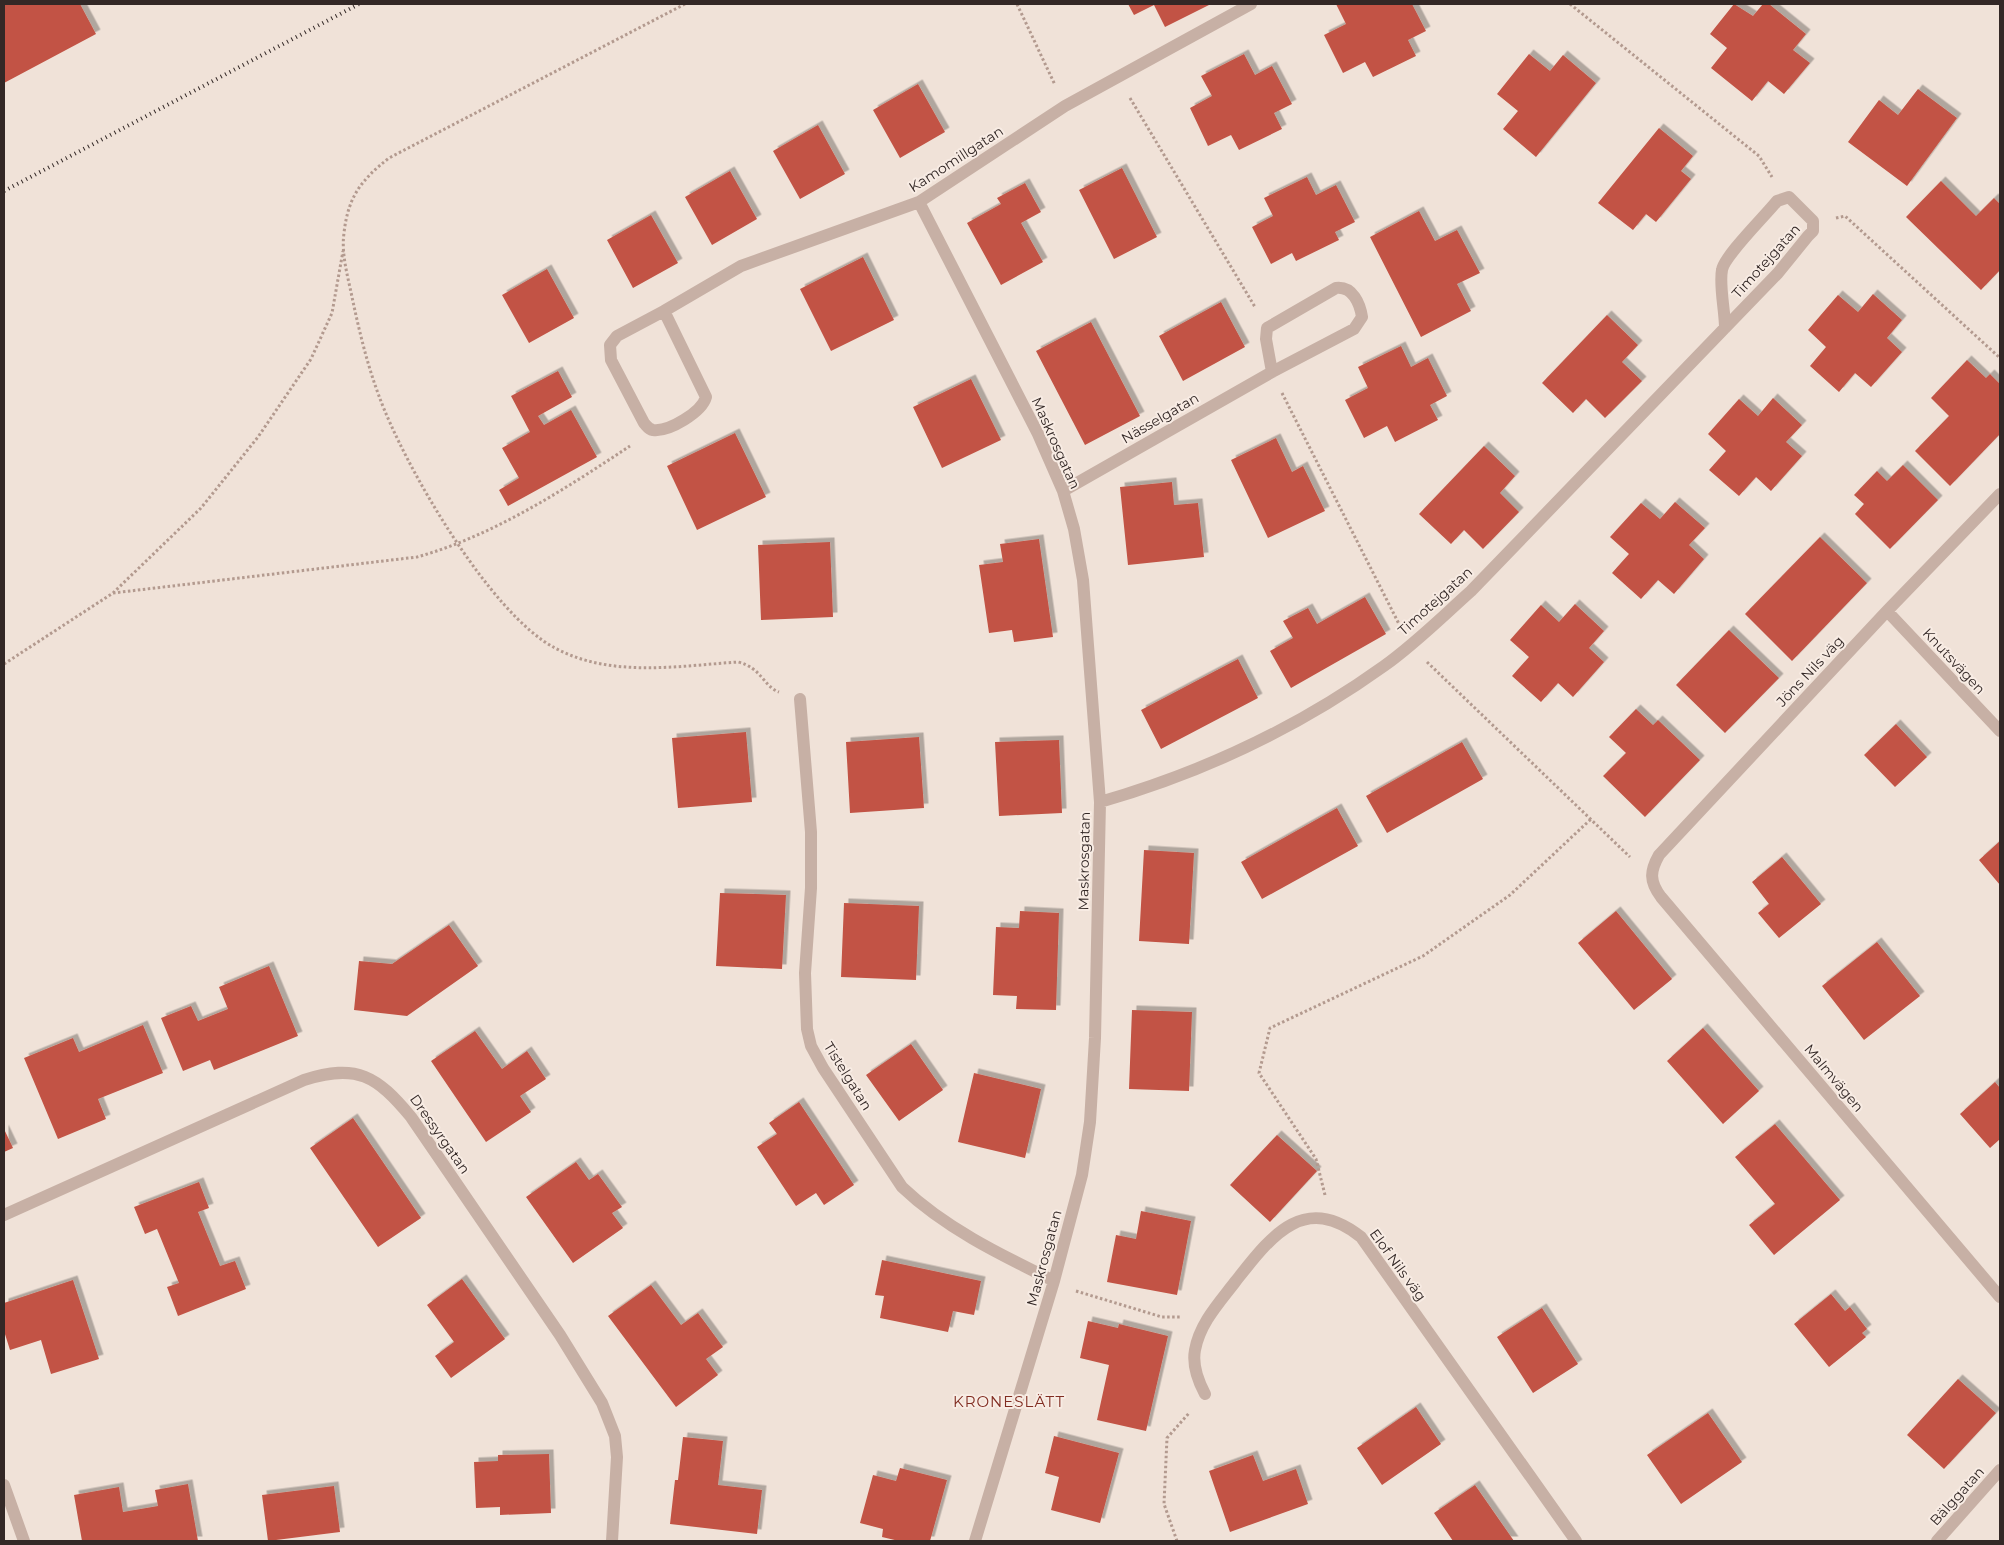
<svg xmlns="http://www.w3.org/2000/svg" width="2004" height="1545" viewBox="0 0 2004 1545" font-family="Montserrat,sans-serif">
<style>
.building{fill:#c25344;filter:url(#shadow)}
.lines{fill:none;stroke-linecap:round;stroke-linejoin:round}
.path{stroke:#b39a8f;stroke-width:3;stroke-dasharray:2.5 2.5;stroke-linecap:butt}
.street{stroke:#c7b0a5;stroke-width:12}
.rail{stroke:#332826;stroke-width:4;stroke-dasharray:1 4;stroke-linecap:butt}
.labels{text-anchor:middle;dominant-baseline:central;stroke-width:4;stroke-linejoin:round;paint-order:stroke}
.street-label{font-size:14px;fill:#332826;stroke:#f8ece4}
.neighbourhood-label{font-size:15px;letter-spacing:1px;fill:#802c21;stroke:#f8ece4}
</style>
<defs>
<filter id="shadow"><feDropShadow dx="4.5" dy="-4.5" stdDeviation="0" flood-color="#0004"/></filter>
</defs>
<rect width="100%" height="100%" fill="#f0e2d8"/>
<!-- building -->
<path class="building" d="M4,4H80L96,34L4,83Z
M1128,4H1211L1165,27L1154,5L1134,15Z
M1336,4H1412L1426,31L1408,40L1416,56L1373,77L1365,62L1343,73L1324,35L1346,24Z
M1734,4L1753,16L1763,4H1769L1806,34L1793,50L1810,63L1784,94L1768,81L1752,101L1711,68L1727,48L1710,34Z
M1244,54L1255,75L1272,66L1292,104L1274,113L1282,129L1239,150L1231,135L1208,146L1190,108L1212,96L1201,76Z
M1529,54L1550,71L1563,55L1596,83L1536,157L1503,129L1518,111L1497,94Z
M918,84L945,132L900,158L873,110Z
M1918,89L1957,118L1907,186L1848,142L1879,100L1898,115Z
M818,125L845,174L800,199L773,151Z
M1659,128L1693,156L1681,171L1691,179L1656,222L1646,214L1633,230L1598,203Z
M1122,168L1157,237L1114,259L1079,190Z
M730,171L757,219L712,245L685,197Z
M1307,177L1316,195L1336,185L1355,222L1335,232L1339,240L1296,261L1292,253L1271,264L1252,227L1273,216L1264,198Z
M1941,181L1976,216L1994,198L2000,204V270L1981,290L1906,217Z
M1025,183L1041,212L1021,223L1043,262L1001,285L967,223L1001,204L997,198Z
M1419,211L1435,241L1457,230L1480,273L1457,284L1471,311L1421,337L1370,237Z
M651,215L678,263L633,288L607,240Z
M863,257L894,320L831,351L800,289Z
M547,269L574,318L529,343L502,295Z
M1873,294L1902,320L1887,338L1902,352L1871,387L1855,373L1839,392L1810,366L1826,347L1808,330L1838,295L1858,312Z
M1221,302L1245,347L1183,381L1159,336Z
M1607,315L1638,345L1622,362L1642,381L1605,418L1586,399L1573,413L1542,383Z
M1091,322L1140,416L1085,445L1036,351Z
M1401,346L1411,367L1428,358L1447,396L1430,405L1438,420L1395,442L1387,426L1364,438L1345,400L1368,388L1358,367Z
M1967,360L1986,378L1990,374L2000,384V434L1950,486L1915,451L1949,416L1931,398Z
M558,371L572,397L538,416L544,425L571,410L597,457L508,506L499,490L519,478L502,448L530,432L511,396Z
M971,379L1001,440L942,468L913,407Z
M1773,398L1802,425L1786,442L1802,456L1771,491L1756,477L1739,496L1709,470L1726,451L1708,434L1739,399L1758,416Z
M735,433L766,497L697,530L667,466Z
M1276,438L1292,472L1303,466L1325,511L1268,538L1231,460Z
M1484,446L1515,476L1500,493L1519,512L1483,549L1464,530L1451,544L1419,514Z
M1903,465L1938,500L1890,549L1855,514L1864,504L1854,495L1877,471L1887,481Z
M1172,482L1174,505L1198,503L1204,557L1128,565L1120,487Z
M1675,502L1705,528L1689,545L1704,559L1674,594L1658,580L1641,599L1612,573L1629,554L1610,537L1641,503L1660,519Z
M1820,537L1867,583L1792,661L1745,614Z
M1039,539L1053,637L1014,642L1012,630L989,633L979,565L1003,562L1000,544Z
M830,542L833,617L761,620L758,545Z
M1365,597L1386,634L1291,688L1270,651L1293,638L1283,621L1308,608L1317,624Z
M1575,604L1604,631L1589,648L1604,662L1573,697L1558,683L1541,702L1512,676L1529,657L1510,640L1541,605L1559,622Z
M1729,630L1779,678L1725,733L1676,685Z
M1238,659L1258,698L1161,749L1141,710Z
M1636,709L1653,725L1658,720L1700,760L1645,817L1603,776L1626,753L1609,737Z
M1896,724L1927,757L1895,787L1864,755Z
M746,732L752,802L678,808L672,738Z
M919,737L924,808L850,813L846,742Z
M1059,740L1062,813L999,816L995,742Z
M1462,742L1483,779L1387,833L1366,796Z
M1337,808L1358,846L1262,899L1241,862Z
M2000,841V885L1979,860Z
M1144,850L1194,853L1189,944L1139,941Z
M1782,857L1821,904L1779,938L1758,913L1769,904L1752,882Z
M720,893L786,895L782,969L716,966Z
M844,903L919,906L916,980L841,977Z
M1020,911L1059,913L1056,1010L1016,1009L1017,996L993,995L996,927L1019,928Z
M1616,911L1672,979L1634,1010L1578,943Z
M449,925L478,966L407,1016L354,1010L359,961L392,964Z
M1877,942L1920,996L1864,1040L1822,986Z
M269,966L298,1036L214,1070L210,1060L183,1071L161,1018L191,1006L198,1021L228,1009L219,987Z
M1132,1010L1192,1012L1189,1091L1129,1089Z
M143,1025L163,1073L98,1099L106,1119L58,1139L24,1058L73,1038L79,1052Z
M1703,1028L1759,1091L1723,1124L1667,1061Z
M475,1031L502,1069L527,1051L546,1079L520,1096L531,1112L486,1142L431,1061Z
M911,1044L943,1090L899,1121L866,1075Z
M974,1073L1041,1089L1025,1158L958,1142Z
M1995,1082L2000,1088V1139L1990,1148L1960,1114Z
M799,1102L854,1185L824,1205L816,1193L796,1206L757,1147L777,1134L769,1123Z
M353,1118L421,1218L378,1247L310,1148Z
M1775,1124L1840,1200L1774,1255L1749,1225L1775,1204L1735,1157Z
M4,1129L13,1148L4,1152Z
M1277,1135L1317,1171L1270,1222L1230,1185Z
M576,1162L589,1180L598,1174L622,1207L612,1213L623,1228L573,1263L526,1197Z
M199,1182L209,1208L198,1212L220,1266L235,1261L246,1289L178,1316L167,1287L179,1283L157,1229L145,1234L134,1207Z
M1141,1211L1191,1221L1177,1295L1107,1282L1116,1235L1136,1239Z
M882,1260L981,1281L974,1315L953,1311L948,1332L880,1318L884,1296L875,1295Z
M462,1279L505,1339L451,1378L435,1356L454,1342L427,1305Z
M73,1280L99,1359L51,1374L41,1340L10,1350L4,1331V1303Z
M651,1285L681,1325L698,1313L723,1347L706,1359L718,1375L676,1407L608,1316Z
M1831,1294L1845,1311L1850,1307L1867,1329L1862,1333L1866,1337L1829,1367L1794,1324Z
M1542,1308L1578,1364L1533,1393L1497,1337Z
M1088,1321L1118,1328L1119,1324L1168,1336L1146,1431L1097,1420L1109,1365L1080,1358Z
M1958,1379L1996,1413L1944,1469L1907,1435Z
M1416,1407L1441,1444L1382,1485L1357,1448Z
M1708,1413L1742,1462L1681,1504L1647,1455Z
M1054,1436L1119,1453L1100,1523L1051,1510L1059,1477L1045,1473Z
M683,1437L723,1441L718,1485L762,1490L757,1534L670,1524L675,1480H678Z
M549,1454L551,1513L500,1515V1507L476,1508L474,1462L498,1461V1455Z
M1253,1455L1263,1481L1296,1469L1308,1504L1230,1532L1209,1471Z
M900,1468L947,1480L930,1541H899L882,1537L883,1529L860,1523L873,1475L896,1481Z
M188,1484L198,1541H82L74,1495L119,1487L123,1512L158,1506L155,1490Z
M1475,1485L1514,1541H1453L1434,1513Z
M334,1486L340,1532L268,1541L262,1495Z"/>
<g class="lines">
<!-- path -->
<path class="path" d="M685,4L389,158C361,180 348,197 344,233C341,254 348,277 352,297C359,330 367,364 379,396C404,465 490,614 555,648C611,678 677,666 738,662C762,668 763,686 779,692
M1017,4L1055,85
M1570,4L1759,156L1772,177
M1130,98L1255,307
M1836,218L1845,216L2000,358
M1282,393L1399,624
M113,593L417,557C493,536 565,489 630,446
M1427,662L1630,857
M4,664L113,593L201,508L258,437L311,359L332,313L343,251
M1325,1195L1316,1159L1259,1073L1270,1028L1423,956L1510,895L1591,819
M1076,1291L1162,1317H1181
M1177,1541L1164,1504L1167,1438L1190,1412"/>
<!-- street -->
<path class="street" d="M919,202L1038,434L1063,491L1074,529L1083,580L1100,802L1095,1038L1090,1122L1082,1175L1054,1281L975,1541
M664,311L706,397C702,412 669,432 653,430C648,429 647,426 644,423L611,360L610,345L617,336L664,311L741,266L919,202L1065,106L1251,4
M1063,491L1272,372L1354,329L1362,317C1360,304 1353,286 1336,288L1267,328L1266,339L1272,372
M2000,494L1887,611L1659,855C1650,871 1649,881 1661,897L2000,1297
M1887,611L2000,731
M800,699L811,832V888L805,973L807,1029L811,1046L823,1068L902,1187C945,1228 1001,1255 1054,1281
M1100,802C1201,773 1299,727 1384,666C1415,644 1443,616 1471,591L1778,273L1808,236L1813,231V221L1789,197L1777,201C1766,215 1724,256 1722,270C1719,285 1725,311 1725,328
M4,1215L304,1080C357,1063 377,1076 411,1117L560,1335L602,1403L615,1436L617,1457L612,1541
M1205,1394C1198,1381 1192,1366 1195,1350C1200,1323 1219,1303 1235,1282C1270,1238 1303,1191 1361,1237L1576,1541
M4,1485L24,1541
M1937,1541L2000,1470"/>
<!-- rail -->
<path class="rail" d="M4,191L359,4"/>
</g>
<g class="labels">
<!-- street labels -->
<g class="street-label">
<text transform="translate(956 159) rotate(-33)">Kamomillgatan</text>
<text transform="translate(1766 261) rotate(-48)">Timotejgatan</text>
<text transform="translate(1160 418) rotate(-30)">Nässelgatan</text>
<text transform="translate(1056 443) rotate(66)">Maskrosgatan</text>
<text transform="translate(1435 601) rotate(-42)">Timotejgatan</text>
<text transform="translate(1954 661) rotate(47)">Knutsvägen</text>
<text transform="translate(1810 671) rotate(-47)">Jöns Nils väg</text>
<text transform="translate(1084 861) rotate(-89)">Maskrosgatan</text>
<text transform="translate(848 1076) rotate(58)">Tistelgatan</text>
<text transform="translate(1834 1078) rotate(50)">Malmvägen</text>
<text transform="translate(440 1134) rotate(55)">Dressyrgatan</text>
<text transform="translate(1044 1258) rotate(-75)">Maskrosgatan</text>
<text transform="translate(1398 1265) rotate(54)">Elof Nils väg</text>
<text transform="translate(1957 1496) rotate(-48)">Bälggatan</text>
</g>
<!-- neighbourhood labels -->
<g class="neighbourhood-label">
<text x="1009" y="1401">KRONESLÄTT</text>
</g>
</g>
<!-- border -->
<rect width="2004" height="1545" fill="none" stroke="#332826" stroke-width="10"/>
</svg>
